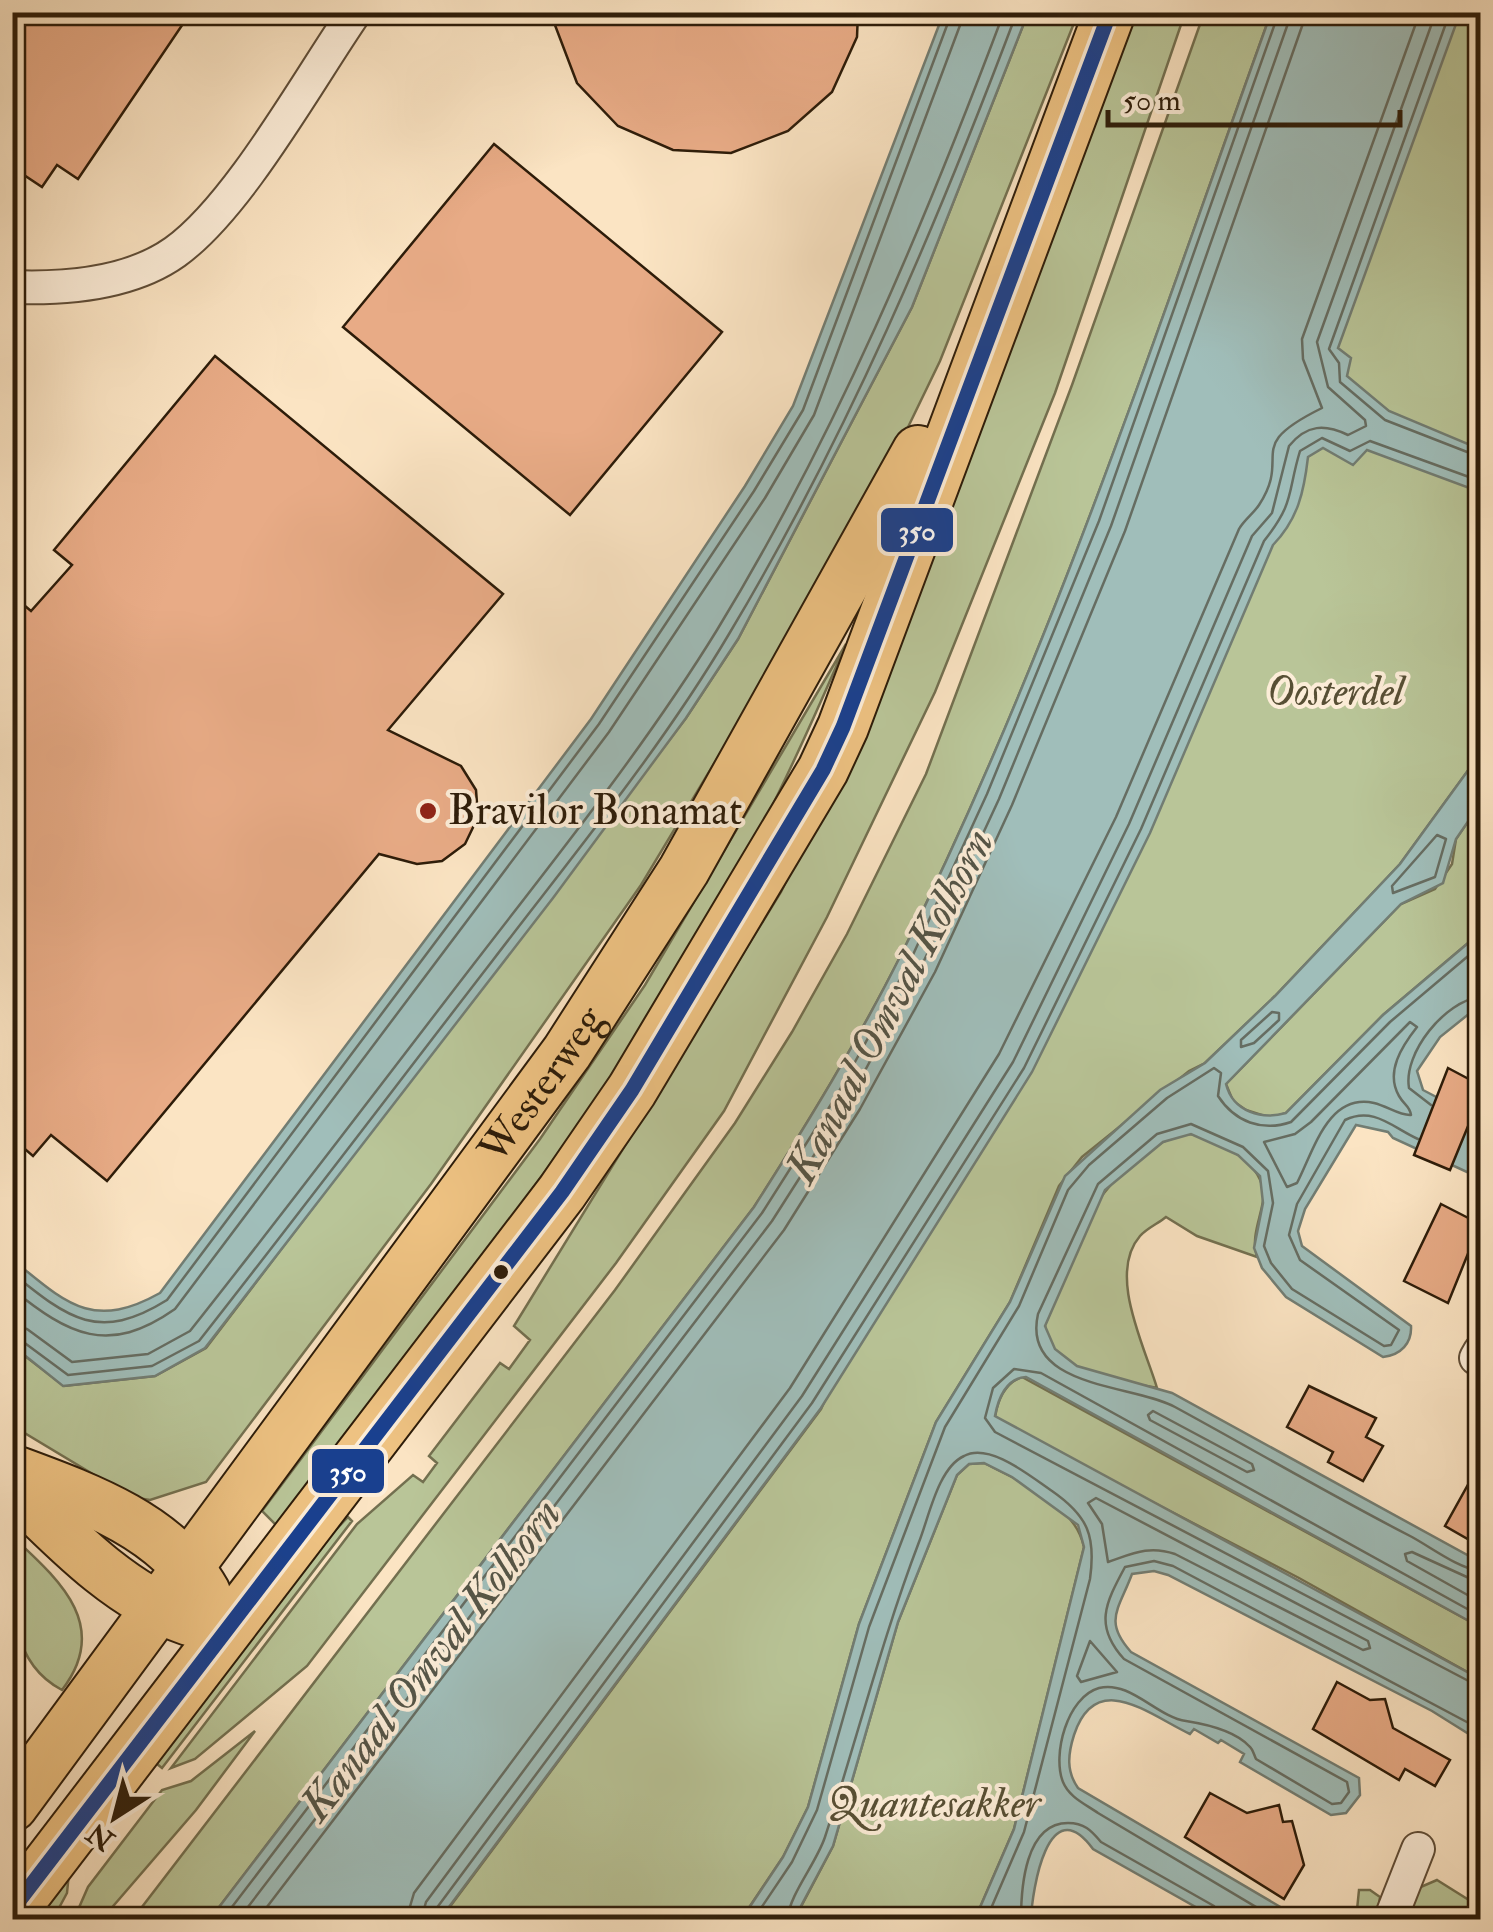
<svg xmlns="http://www.w3.org/2000/svg" width="1493" height="1932" viewBox="0 0 1493 1932" font-family="'IM FELL Double Pica',serif">
<style>
.green{fill:#b9c598;stroke:#737050;stroke-width:2.5}
.water{fill:#a0beba;stroke:#727d73;stroke-width:2.5}
.lines{fill:none;stroke-linecap:round;stroke-linejoin:round}
.shore{stroke:#666d62;stroke-width:2.5}
.building{fill:#e8ab86;stroke:#2d1c09;stroke-width:2.5}
.street-casing{stroke:#604e38;stroke-width:36}
.primary-casing{stroke:#2d1c09;stroke-width:54}
.street{stroke:#fcedd8;stroke-width:32}
.primary{stroke:#eec282;stroke-width:50}
.bus-1-casing{stroke:#fcedd8;stroke-width:22}
.bus-1{stroke:#19408f;stroke-width:15}
.poi-dot{fill:#8f2418;stroke:#fcedd8;stroke-width:4}
.bus-dot{fill:#2d1c09;stroke:#fcedd8;stroke-width:4}
.labels{text-anchor:middle;dominant-baseline:central;stroke-width:8;stroke-linejoin:round;paint-order:stroke}
.park-label{font-size:42px;font-style:italic;fill:#574f34;stroke:#fcedd8}
.poi-label{font-size:42px;fill:#2d1c09;stroke:#fcedd8;text-anchor:start}
.street-label{font-size:42px;fill:#2d1c09;stroke:#fcedd8}
.water-label{font-size:45px;font-style:italic;fill:#555547;stroke:#fcedd8}
.line-badge{stroke:#fcedd8;stroke-width:4}
.badge-label{font-size:28px;text-anchor:middle;font-weight:bold;fill:#fff}
</style>
<rect width="100%" height="100%" fill="#fbe4c3"/>
<filter id="stains"><feTurbulence type="fractalNoise" baseFrequency=".002" numOctaves="4"/><feColorMatrix values="0 0 0 0 .2 0 0 0 0 .09 0 0 0 0 .02 0 0 0 .5 -.17"/></filter>
<radialGradient id="worn" r=".72"><stop offset=".6" stop-color="#630" stop-opacity="0"/><stop offset="1" stop-color="#630" stop-opacity=".3"/></radialGradient>
<!-- green -->
<path class="green" d="M1028,13H1078L940,361L881,483L831,569L641,885L431,1184L206,1482L150,1500L131,1497L13,1426L12,1346L64,1386L155,1376L206,1348L686,718L738,639L912,307Z
M1131,13H1185L1055,393L935,692L827,917L724,1111L616,1263L307,1666L195,1759L171,1768L357,1524L413,1475L423,1482L437,1463L429,1456L500,1363L509,1369L530,1340L514,1326L781,892L880,691Z
M1204,13H1271C1157,329 1052,652 902,953C858,1041 807,1124 754,1207L210,1919L132,1920L615,1290L735,1123L792,1032L847,934L926,774L1072,385Z
M1446,13H1480V754L1400,864L1275,996L1205,1063L1189,1071L1082,1157L1059,1186L1010,1302L936,1422L859,1624L808,1807L783,1857L742,1918L440,1920L821,1409Z
M846,644C802,746 756,847 698,942C574,1147 422,1335 278,1527L262,1511L540,1139L645,985Z
M1480,804V933L1383,1015L1286,1113L1271,1118L1246,1110L1233,1101L1226,1084L1401,904L1435,889L1452,864L1456,839Z
M1191,1134C1221,1141 1268,1164 1263,1201C1260,1220 1251,1237 1257,1257L1197,1236L1166,1217C1159,1223 1147,1228 1140,1236C1107,1274 1145,1347 1157,1388C1122,1381 1047,1373 1045,1325L1094,1207C1114,1177 1152,1137 1191,1134Z
M1022,1377L1480,1627V1679L1299,1578L1000,1423L995,1417C998,1399 1005,1383 1022,1377Z
M984,1463C1020,1481 1075,1504 1084,1547L1014,1829L975,1919L794,1920L833,1846L898,1622L957,1475L969,1464Z
M348,1517L352,1521L162,1768L152,1760L301,1566Z
M13,1537C58,1579 112,1625 62,1690C5,1660 12,1592 13,1537Z
M255,1731L196,1810L102,1919H74L88,1887L162,1790L191,1781Z
M69,1873L67,1893L53,1919L33,1920Z
M1437,1880L1480,1907V1919H1404L1416,1889Z
M1359,1890H1370L1380,1897L1377,1919L1356,1920Z"/>
<!-- water -->
<path class="water" d="M944,12L1028,13L912,307L738,639L686,718L553,898L205,1348L155,1376L63,1386L13,1346V1260C66,1303 92,1331 160,1293L591,719L745,486L793,406Z
M1271,13H1460L1338,348L1351,358L1347,376L1389,411L1480,449V492L1367,450L1353,465L1323,448L1308,457C1304,492 1298,519 1273,545L1150,833L1032,1072L821,1408L440,1919H210L754,1207C807,1124 858,1041 902,953C1052,652 1157,329 1271,13Z
M1480,754V804L1456,839L1443,883L1401,904L1226,1084C1233,1112 1262,1120 1286,1113L1383,1015L1480,933V1005L1440,1037L1417,1071L1423,1090L1480,1120V1178L1393,1138L1388,1132L1356,1125L1305,1209L1298,1231L1302,1246L1411,1326C1412,1343 1401,1355 1383,1357L1286,1297L1262,1268L1254,1248L1263,1203L1260,1176L1238,1155L1191,1134L1163,1142L1105,1190L1045,1326L1055,1349L1077,1366L1172,1393L1480,1562V1627L1026,1377C1006,1378 998,1399 995,1416L1480,1679V1741L1432,1711L1168,1575L1154,1571L1132,1574C1119,1609 1103,1621 1131,1652L1359,1778L1360,1795L1346,1813L1331,1815L1240,1762L1244,1754L1221,1740L1218,1743L1194,1729L1190,1734C1148,1714 1096,1669 1074,1735C1068,1754 1066,1771 1078,1788L1289,1912L1287,1919H1217L1093,1849C1048,1788 1032,1891 1031,1919H975L1014,1829L1084,1547L1078,1525L1012,1477L984,1463L969,1464L957,1475L898,1622L833,1846L794,1919L741,1920L783,1857L808,1807L859,1624L936,1422L1010,1302L1065,1176L1160,1090L1205,1063L1275,996L1400,864Z"/>
<g class="lines">
<!-- shore -->
<path class="shore" d="M1450,12L1329,349L1339,363L1340,382L1385,420L1480,457
M1437,835L1446,839L1435,877L1393,893L1392,886Z
M1272,1012L1279,1013V1020L1254,1043L1241,1047V1040Z
M1410,1022L1417,1027C1402,1046 1385,1072 1399,1096C1404,1105 1410,1106 1411,1115C1400,1116 1387,1106 1374,1103C1328,1093 1314,1150 1297,1183L1287,1187L1264,1142L1295,1134L1311,1122Z
M1431,1105L1409,1088C1403,1053 1445,1001 1480,997
M1418,1139C1393,1128 1374,1106 1345,1120L1297,1204L1289,1235L1300,1260L1399,1330L1391,1345L1384,1346L1292,1289L1271,1263L1264,1246L1273,1203L1268,1171L1243,1147L1191,1124L1157,1134L1098,1184L1038,1314C1021,1389 1134,1384 1175,1407C1254,1450 1332,1496 1412,1537C1432,1548 1458,1568 1480,1571
M12,1273C68,1318 98,1343 167,1300L599,724L754,491L803,410L952,12
M12,1289C69,1335 108,1356 175,1309L609,732L765,498L814,415L965,12
M12,1326L27,1329L72,1362L148,1354L190,1331C286,1210 379,1087 473,965C557,856 645,747 717,630C836,435 924,225 1004,12
M12,1339L22,1341L68,1375L152,1366L199,1341C298,1215 395,1087 493,960C574,854 661,749 729,634C847,437 936,227 1017,12
M1153,1411L1252,1464L1254,1470L1247,1472L1150,1420L1148,1415Z
M1096,1498L1368,1641L1370,1648L1363,1650L1175,1554C1148,1545 1132,1554 1108,1562L1102,1524L1088,1503Z
M1480,1583L1412,1552L1405,1554L1407,1561L1480,1602
M1480,1616L1041,1373L1014,1369L993,1388L985,1418L995,1432L1480,1687
M1090,1641L1117,1672L1081,1682L1077,1676Z
M222,1920L762,1213L837,1095L911,959L987,794L1099,521L1279,12
M238,1920L772,1221L848,1102L922,965L999,799L1111,526L1292,12
M257,1920L784,1230L860,1109L935,972L1012,805L1125,531L1307,12
M406,1920L414,1893L790,1388L999,1054L1116,817L1239,529C1244,520 1253,514 1259,505C1293,453 1241,448 1322,408L1303,359L1302,339L1420,12
M421,1920L426,1902L802,1396L1013,1062L1129,824L1252,536L1272,513L1289,446C1307,424 1325,424 1348,435L1366,426L1365,420L1328,387L1317,342L1436,12
M433,1920L436,1909L812,1403L1024,1068L1141,829L1264,541C1295,502 1287,494 1300,451L1322,438L1350,451L1370,441L1480,481
M753,1920L792,1862L817,1810L869,1627L945,1427L1019,1306L1068,1190L1089,1165L1167,1098L1214,1068L1221,1073L1218,1096C1235,1122 1262,1132 1291,1122L1390,1022L1480,946
M787,1920C790,1893 816,1864 825,1837C857,1739 882,1639 919,1542C929,1517 938,1468 964,1456C990,1442 1031,1477 1052,1491C1088,1516 1096,1536 1090,1579L1024,1832L986,1920
M1021,1920C1021,1888 1025,1823 1068,1823C1084,1823 1091,1830 1101,1842L1214,1906L1220,1920
M1278,1920L1098,1813C1085,1804 1069,1797 1063,1782C1052,1755 1067,1697 1099,1688C1130,1680 1157,1717 1186,1721C1205,1724 1234,1730 1249,1746C1253,1749 1254,1755 1256,1759L1332,1804L1341,1803L1349,1792L1347,1782L1124,1659C1094,1626 1105,1604 1125,1567L1154,1561L1173,1566L1480,1729"/>
</g>
<!-- building -->
<path class="building" d="M12,12H191L78,179L57,165L42,187L12,167Z
M550,12H858L857,37L832,92L788,131L731,153L673,150L618,126L577,83Z
M494,144L722,332L570,515L343,327Z
M215,356L503,594L388,730L461,766L476,790L478,817L465,844L442,861L417,864L379,854L107,1181L51,1135L33,1156L12,1138V595L31,611L72,565L54,550Z
M1448,1068L1480,1085V1097L1450,1170L1414,1155Z
M1441,1204L1480,1224L1448,1303L1404,1281Z
M1309,1386L1376,1418L1366,1437L1383,1446L1363,1481L1328,1462L1333,1452L1287,1427Z
M1480,1463V1546L1445,1526Z
M1337,1682L1370,1700L1385,1699L1393,1728L1450,1760L1435,1786L1405,1769L1399,1780L1313,1729Z
M1210,1793L1247,1813L1279,1805L1283,1822L1292,1821L1304,1865L1284,1899L1185,1837Z"/>
<g class="lines">
<!-- street casing -->
<g class="street-casing">
<path id="street" d="M12,287C66,289 130,284 175,252C239,206 308,80 355,12
M1476,1358L1480,1351
M1390,1920L1418,1849"/>
</g>
<!-- primary casing -->
<g class="primary-casing">
<g id="primary">
<path d="M12,1470C82,1496 167,1525 205,1593"/>
<path d="M12,1486C63,1536 120,1597 189,1620"/>
<path id="s1" d="M12,1806L567,1052L684,870L918,451"/>
<path d="M12,1911L562,1192L632,1090L823,770L843,727L1110,12"/>
</g>
</g>
<!-- street -->
<use href="#street" class="street"/>
<!-- primary -->
<use href="#primary" class="primary"/>
<!-- bus-1 casing -->
<g class="bus-1-casing">
<path id="bus-1" d="M12,1910L562,1192L632,1090L823,770L843,727L1110,12"/>
</g>
<!-- bus-1 -->
<use href="#bus-1" class="bus-1"/>
</g>
<!-- markers -->
<circle class="poi-dot" cx="428" cy="811" r="10"/>
<circle class="bus-dot" cx="501" cy="1272" r="9"/>
<g class="labels">
<!-- park labels -->
<g class="park-label">
<text x="1335" y="692">Oosterdel</text>
<text x="934" y="1804">Quantesakker</text>
</g>
<!-- poi labels -->
<g class="poi-label">
<text x="448" y="811">Bravilor Bonamat</text>
</g>
<!-- street labels -->
<g class="street-label">
<text stroke="none"><textPath href="#s1" startOffset="895">Westerweg</textPath></text>
</g>
<!-- water labels -->
<g class="water-label">
<text transform="translate(890 1006) rotate(-62)">Kanaal Omval Kolhorn</text>
<text transform="translate(431 1660) rotate(-52)">Kanaal Omval Kolhorn</text>
</g>
</g>
<g class="line-badge">
<rect x="879" y="506" width="76" height="48" rx="10" fill="#19408f"/>
<rect x="310" y="1447" width="76" height="48" rx="10" fill="#19408f"/>
</g>
<g class="badge-label">
<text x="917" y="540">350</text>
<text x="348" y="1481">350</text>
</g>
<!-- margin -->
<rect width="1493" height="1932" fill="none" stroke="#fbe4c3" stroke-width="50"/>
<rect x="15" y="15" width="1463" height="1902" fill="none" stroke="#2d1c09" stroke-width="5"/>
<rect x="25" y="25" width="1443" height="1882" fill="none" stroke="#2d1c09" stroke-width="2.5"/>
<!-- north arrow -->
<g transform="translate(115 1817) rotate(216)" stroke="#fcedd8" stroke-width="8" paint-order="stroke">
<path d="M0-8L18 38L0 25L-18 38Z" fill="#2d1c09"/>
<text y="-15" font-size="28" font-weight="bold" text-anchor="middle" fill="#2d1c09">N</text>
</g>
<!-- scale -->
<path d="M1108 110v15h292v-15" fill="none" stroke="#2d1c09" stroke-width="5"/>
<text x="1123" y="110" font-size="30" fill="#2d1c09" stroke="#fcedd8" stroke-width="8" paint-order="stroke">50 m</text>
<rect width="100%" height="100%" filter="url(#stains)"/>
<rect width="100%" height="100%" fill="url(#worn)"/>
</svg>
